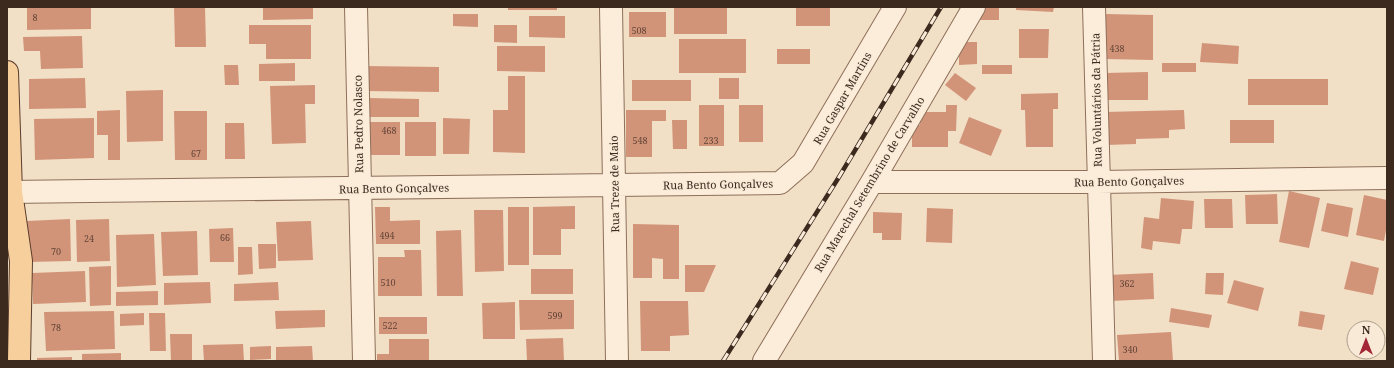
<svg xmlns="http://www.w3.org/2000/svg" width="1394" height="368" viewBox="0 0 1394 368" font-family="'Noto Serif',serif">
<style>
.building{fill:#d29479}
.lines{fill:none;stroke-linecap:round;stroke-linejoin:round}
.minor-casing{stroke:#8e6f5a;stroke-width:24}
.major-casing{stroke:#5c3e2e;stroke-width:24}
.minor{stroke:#fbedda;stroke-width:22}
.major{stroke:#f6cf9c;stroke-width:22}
.rail-casing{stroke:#3d2a1f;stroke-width:4.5}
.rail{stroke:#f8ead6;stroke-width:3;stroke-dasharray:9;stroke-linecap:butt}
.labels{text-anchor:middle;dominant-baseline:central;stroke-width:3;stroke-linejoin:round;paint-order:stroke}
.number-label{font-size:9px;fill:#624436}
.street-label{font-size:11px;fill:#3d2a1f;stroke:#f8ead6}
</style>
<rect width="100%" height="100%" fill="#f1dfc6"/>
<!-- building -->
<path class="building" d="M27,7H91V29L27,30Z
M174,7H205L206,47H175Z
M263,7H313V19L263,20Z
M508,7H557V10H508Z
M727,7V34H674V8Z
M796,7H830V26H796Z
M982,7H999V20H975Z
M1016,7H1054L1053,12L1016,10Z
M629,12H666V37H629Z
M453,14H478V27L453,26Z
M1106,14L1153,15V60L1105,59Z
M529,16H565V38L529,37Z
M249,25H311V59H266V44H249Z
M494,25H517V43L494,42Z
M1019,29H1049L1048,58H1019Z
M82,36L83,68L41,69L40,51H24L23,37Z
M679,39H746V73H679Z
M959,42H977V64L959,65Z
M1202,43L1239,46L1238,64L1200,62Z
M497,46H545V72L497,71Z
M777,49H810V64H777Z
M295,63V81H259V64Z
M1162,63H1196V72H1162Z
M224,65H238L239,85H225Z
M982,65H1012V74H982Z
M365,66L439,67V92L365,91Z
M1148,72V100H1105V73Z
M955,73L976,88L966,101L945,85Z
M508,76H525V153L493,152V110H508Z
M85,78L86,108L29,109V79Z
M719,78H739V99H719Z
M1248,79H1328V105H1248Z
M632,80H691V101H632Z
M315,85V104H305L306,143L272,144L270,86Z
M163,90V141L127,142L126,91Z
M1058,93V109H1053V147H1026L1025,110H1021V94Z
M369,98L419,99V117H368Z
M699,105H724V146H699Z
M739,105H763V142H739Z
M946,105H957L956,131H948V147H912V125H920V112H946Z
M120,110V160H108V135H97V111Z
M626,110H666V121H652V157H626Z
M1184,110L1185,129L1169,130V138L1136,139V144L1106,145L1105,112Z
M174,111H207V160H175Z
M969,117L1002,130L991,156L959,143Z
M94,118V158L35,160L34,119Z
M443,118L470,119L469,154H443Z
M672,120H687V149H673Z
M1230,120H1274V143H1230Z
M362,122H400V155H362Z
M405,122H436V156H405Z
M225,123H244L245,159H225Z
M1289,191L1320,198L1309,248L1279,242Z
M1277,194L1278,224H1246L1245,195Z
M1364,195L1387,200V225L1384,241L1356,235Z
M1161,198L1194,201L1192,229H1182L1180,244L1153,241L1152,250L1141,248L1144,217L1159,219Z
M1204,199H1232L1233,228H1205Z
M1327,203L1353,208L1348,237L1321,231Z
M575,206V229H561V255H533V207Z
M375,207H390V221L420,220V244H376Z
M508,207H529V265H508Z
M927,208L953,209L952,243L926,242Z
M474,210H503L504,271L475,272Z
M873,212L902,213L901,240H882V233H873Z
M70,219L71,261L29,262L27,221Z
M109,219L110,261L77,262L76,220Z
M311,221L313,260L278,261L276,222Z
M633,224L679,225V279H663V259L652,258V278H633Z
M233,228L234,262H210L209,229Z
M461,230L463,296H437L436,231Z
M197,231L198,275L163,276L161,232Z
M154,234L156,285L117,287L116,235Z
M258,244H276V268L259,269Z
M238,247H252L253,274L238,275Z
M404,250H421L422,296H378V257H405Z
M1351,261L1379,268L1373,295L1344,289Z
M685,265H716L704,292H685Z
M111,266V305L90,306L89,267Z
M531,269H573V294H531Z
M85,271L86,302L33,304L32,273Z
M1153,273L1154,299L1110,301L1108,275Z
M1206,273H1224L1223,295L1205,294Z
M1234,280L1264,288L1258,311L1227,303Z
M210,282L211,303L164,305V283Z
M278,282L279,300L234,301V284Z
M158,291V305L116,306V292Z
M519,300H574V329L520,330Z
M640,301H688L689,335L670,336V351H641Z
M515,302V339H483L482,303Z
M1171,308L1212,315L1209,328L1169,322Z
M325,310V327L276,329L275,311Z
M114,311L115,349L46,351L44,312Z
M1300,311L1325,315L1322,330L1298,326Z
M144,313V325L120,326V314Z
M149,313H165L166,351H150Z
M379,317H427V334H379Z
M1171,332L1173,361H1119L1117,335Z
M170,334H192V361H171Z
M563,338L564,361H527L526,339Z
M389,339H429V361H377V354H389Z
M243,344L244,361H204L203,345Z
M271,346V359L250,360V347Z
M312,346L313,361H276V347Z
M121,353V361H82V354Z
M72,357V361H37V358Z"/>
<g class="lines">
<!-- minor casing -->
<g class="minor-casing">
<path id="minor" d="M356,7L364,361
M611,7L617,361
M1094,7L1104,361
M872,182H1098L1387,178
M7,192L780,183L803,163L895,7
M764,361L872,182L974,7"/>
</g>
<!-- major casing -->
<g class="major-casing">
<path id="major" d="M7,72L11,192L21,261L19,361"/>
</g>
<!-- minor -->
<use href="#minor" class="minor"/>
<!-- major -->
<use href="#major" class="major"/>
<!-- rail casing -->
<g class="rail-casing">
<path id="rail" d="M723,361L839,177L941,7"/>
</g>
<!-- rail -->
<use href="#rail" class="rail"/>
</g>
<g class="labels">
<!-- number labels -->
<g class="number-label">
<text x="35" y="17">8</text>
<text x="639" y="30">508</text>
<text x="1117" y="48">438</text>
<text x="389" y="130">468</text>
<text x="640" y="140">548</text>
<text x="711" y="140">233</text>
<text x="196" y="153">67</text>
<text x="387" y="235">494</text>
<text x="225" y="237">66</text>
<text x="89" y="238">24</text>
<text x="56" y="251">70</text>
<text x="388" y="282">510</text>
<text x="1127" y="283">362</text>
<text x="555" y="315">599</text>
<text x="390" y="325">522</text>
<text x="56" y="327">78</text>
<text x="1130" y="349">340</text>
</g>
<!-- street labels -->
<g class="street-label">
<text transform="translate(842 98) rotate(-60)">Rua Gaspar Martins</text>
<text transform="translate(1096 100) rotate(-91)">Rua Voluntários da Pátria</text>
<text transform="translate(358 124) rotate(-91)">Rua Pedro Nolasco</text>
<text transform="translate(1129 181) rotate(-1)">Rua Bento Gonçalves</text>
<text transform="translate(614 184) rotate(-91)">Rua Treze de Maio</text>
<text transform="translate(718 184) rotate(-1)">Rua Bento Gonçalves</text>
<text transform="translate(869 184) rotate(-59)">Rua Marechal Setembrino de Carvalho</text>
<text transform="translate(394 188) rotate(-1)">Rua Bento Gonçalves</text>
</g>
</g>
<!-- border -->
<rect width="1394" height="368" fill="none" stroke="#3d2a1f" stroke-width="16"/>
<!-- north arrow -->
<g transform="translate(1366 340)"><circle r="19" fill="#f8ead6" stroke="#ad9d8d"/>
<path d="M0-3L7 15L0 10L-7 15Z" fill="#a22635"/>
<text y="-6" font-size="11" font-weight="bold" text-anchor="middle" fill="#3d2a1f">N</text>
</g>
</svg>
